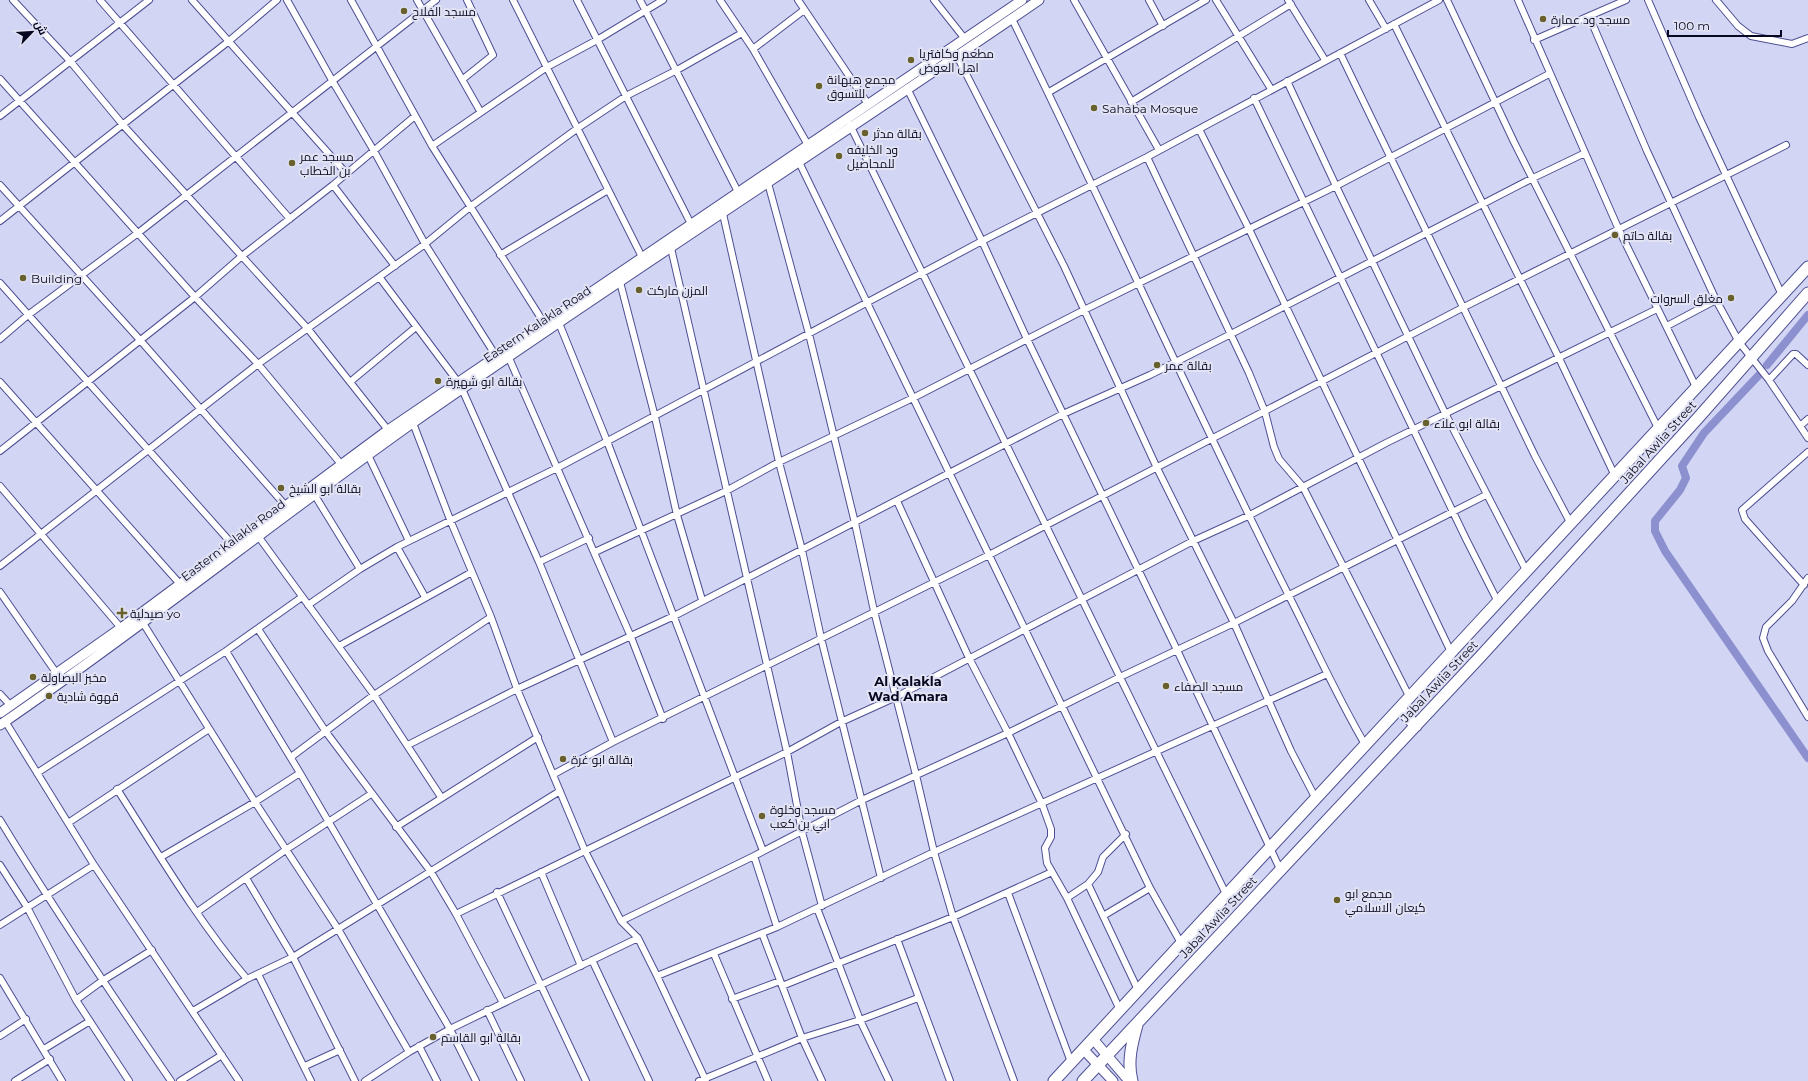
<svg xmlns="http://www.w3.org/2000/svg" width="1808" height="1081" viewBox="0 0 1808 1081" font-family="Montserrat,Cairo,sans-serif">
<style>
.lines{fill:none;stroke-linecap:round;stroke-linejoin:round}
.canal{stroke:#8c90cf;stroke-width:8}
.street-casing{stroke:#4e4f92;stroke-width:8}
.secondary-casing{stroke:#4e4f92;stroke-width:11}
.highway-casing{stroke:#4e4f92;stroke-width:13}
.street{stroke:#fff;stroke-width:6}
.secondary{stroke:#fff;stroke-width:9}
.highway{stroke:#fff;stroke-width:11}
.poi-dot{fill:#68602d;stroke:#e2e3f3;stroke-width:1.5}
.labels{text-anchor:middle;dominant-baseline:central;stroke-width:4;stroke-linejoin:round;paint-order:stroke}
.poi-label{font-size:12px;fill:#080721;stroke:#e2e3f3;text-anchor:start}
.street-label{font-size:12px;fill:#080721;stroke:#e2e3f3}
.neighbourhood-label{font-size:13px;font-weight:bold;fill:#080721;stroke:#e2e3f3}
</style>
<rect width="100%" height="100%" fill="#d2d5f4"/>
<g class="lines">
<!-- canal -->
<path class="canal" d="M1767,365L1808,315
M1759,375L1704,433L1682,466L1686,478L1680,490L1655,521V531L1665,551L1808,758"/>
<!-- street casing -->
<g class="street-casing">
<path id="street" d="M13,0L70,61L123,125L308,329L388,430
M100,0L290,219
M192,0L346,173
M287,0L333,82L374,151L425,244L496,356
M351,0L432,146L544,323
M417,0L480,111
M513,0L642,257
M577,0L691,224
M640,0L738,192
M720,0L753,49L808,145
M798,0L868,104
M934,0L965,39
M1074,0L1159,150
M1149,0L1163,26
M1216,0L1271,89
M1288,0L1325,60
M1369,0L1386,29
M1447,0L1514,142L1658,428
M1518,0L1619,230L1696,387
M1648,0L1699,117L1782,295
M1716,0L1738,26L1751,36L1792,44L1808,38
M1589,16L1647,151L1716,300L1739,342L1769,380L1808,438
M1012,19C1106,209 1192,404 1288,594C1314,645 1337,697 1366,746
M1394,24L1558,356L1615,476
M1534,40L1626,0
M753,49L804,10
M1340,53L1535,456L1571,524
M957,56L1064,266L1157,468L1234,623L1291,751L1316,799
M0,79L195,297L258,364L341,464
M463,79L493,55L467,0
M1287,81L1336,186L1445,413L1527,572
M907,88L982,241L1027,339L1177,650L1280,869
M1049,92L1206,0
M1254,98L1466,539L1498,602
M1131,102L1291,4
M0,116L149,0
M850,125L1226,894
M1199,129L1249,229L1451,652
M432,146L547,67L597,40L663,0
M1147,157L1249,373L1265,412L1274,447L1279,459L1303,487L1410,698
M799,162L1150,888L1181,943
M768,183L809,334L855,523L874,611L916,775L934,852L953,917L1014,1081
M0,185L140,340L285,505
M333,185L395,266
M723,214L779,462L802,550L821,638L881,878
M0,221L229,41L277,0
M671,248L787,752L802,832L822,906
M500,255L608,190
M380,278L458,382
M620,282L655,417L677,515L702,600
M0,283L233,545
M559,323L607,441L763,851
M1667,326L1716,300
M0,339L28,315L138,233L436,0
M509,358L631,637L663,719
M1769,380L1793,354H1796L1808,365
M0,382L180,584
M350,382L416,327
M462,389L539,562L613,742
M413,423L451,522L491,617L517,689L585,851L621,921L638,938L657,976L706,1081
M1800,426L1808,419
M0,451L195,297L242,256L333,185L415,116
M368,455L409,541
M0,486L121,628
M314,494L360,569
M897,501L969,658L1008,733L1042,804L1051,829V837L1045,848L1047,863L1067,898L1120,1010
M258,536L374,695L441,797
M397,547L425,597
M595,552L726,491L779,462L913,398L1084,310L1336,186L1549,74
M539,562L589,538
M0,566L258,364L425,244L470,207L578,128L626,96L677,70L742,33
M1808,578L1792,601L1766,627L1763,638L1768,651L1808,717
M1804,585L1745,519L1742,510L1808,452
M0,592L57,674
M308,605L360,569L397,547L559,467L982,241L1147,157L1439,0
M143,623L255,802L338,929L409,1052
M258,629L326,732L431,872L456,914L503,1003
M339,646L472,572
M226,651L300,773L450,1029L476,1081
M0,694L11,706
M5,721L94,865L239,1081
M408,745L517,689L674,616L1063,414L1150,375L1231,334L1533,178L1585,153
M291,757L374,695L491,617
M37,773L226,651L302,597
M554,774L613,742L989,555L1464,307L1786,145
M117,789C158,853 198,921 247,979
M0,820C54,909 112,995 171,1081
M68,823L209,729
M396,827L538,737
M754,856L777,927
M161,857L255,802L300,773
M0,865L27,907L76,1000L129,1081
M541,872L581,966
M246,878L293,957L355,1081
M1088,884L1138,990
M497,892L586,1081
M1008,893L1071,1062
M1067,898L1088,884L1098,872L1103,857L1126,834
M817,908L860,1020L889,1081
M197,912L287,849L371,794
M456,914L787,752L841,722L896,697L1193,541L1248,516L1386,443L1657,309
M1103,916L1150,888
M621,921L754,856L862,800L1008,733L1120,677L1234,623L1486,495
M0,925L94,865
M762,933L802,1038L822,1081
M897,939L950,1081
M714,954L768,1081
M592,960L649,1081
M258,974L311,1081
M657,976L777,927L934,852L1327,674
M0,978L62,1081
M782,986L953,917L1052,872
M732,999L780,981
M76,1000L102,981L152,950
M487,1010L521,1081
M193,1011L247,979L293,957L560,791
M0,1036L26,1019
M419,1046L437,1081
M44,1049L90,1021
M305,1066L340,1050
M15,1081L50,1059
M180,1081L222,1055
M365,1081L409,1052L450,1029L638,938
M699,1081L802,1038L860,1020L918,998"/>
</g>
<!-- secondary casing -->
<g class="secondary-casing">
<path id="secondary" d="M0,713L121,628L388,430L1022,0
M0,725C140,629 273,522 411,424C618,279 831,143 1039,0
M1093,1039L1129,1081
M1083,1049L1113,1081"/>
</g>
<!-- highway casing -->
<g class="highway-casing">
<path id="highway" d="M1400,709L1416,726
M1054,1081L1808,267
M1083,1081L1480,657L1698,418L1808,293
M1132,1081C1127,1062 1132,1043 1137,1025"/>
</g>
<!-- street -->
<use href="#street" class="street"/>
<!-- secondary -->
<use href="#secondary" class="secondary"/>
<!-- highway -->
<use href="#highway" class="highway"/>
</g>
<!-- markers -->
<g class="poi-dot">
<circle cx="404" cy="11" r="4"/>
<circle cx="1543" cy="19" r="4"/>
<circle cx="911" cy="60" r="4"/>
<circle cx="819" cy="86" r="4"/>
<circle cx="1094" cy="108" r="4"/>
<circle cx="865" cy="133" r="4"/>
<circle cx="839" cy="156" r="4"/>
<circle cx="292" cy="163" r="4"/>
<circle cx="1615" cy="235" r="4"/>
<circle cx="23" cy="278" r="4"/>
<circle cx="639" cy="290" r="4"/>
<circle cx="1731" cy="298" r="4"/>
<circle cx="1157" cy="365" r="4"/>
<circle cx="438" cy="381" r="4"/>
<circle cx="1426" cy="423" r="4"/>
<circle cx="281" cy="488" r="4"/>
<path d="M120 607h4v4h4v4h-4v4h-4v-4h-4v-4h4z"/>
<circle cx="33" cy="677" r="4"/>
<circle cx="1166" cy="686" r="4"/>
<circle cx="49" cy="696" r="4"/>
<circle cx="563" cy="759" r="4"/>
<circle cx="762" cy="816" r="4"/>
<circle cx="1337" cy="900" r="4"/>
<circle cx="433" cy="1037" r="4"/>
</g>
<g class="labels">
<!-- poi labels -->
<g class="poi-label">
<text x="412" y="11">مسجد الفلاح</text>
<text x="1551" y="19">مسجد ود عمارة</text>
<text x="919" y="53">مطعم وكافتريا<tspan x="919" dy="14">اهل العوض</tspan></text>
<text x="827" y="79">مجمع هبهانة<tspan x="827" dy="14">للتسوق</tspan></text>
<text x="1102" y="108">Sahaba Mosque</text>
<text x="873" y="133">بقالة مدثر</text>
<text x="847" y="149">ود الخليفه<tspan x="847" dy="14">للمحاصيل</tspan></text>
<text x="300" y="156">مسجد عمر<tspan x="300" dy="14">بن الخطاب</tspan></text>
<text x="1623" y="235">بقالة حاتم</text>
<text x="31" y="278">Building</text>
<text x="647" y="290">المزن ماركت</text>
<text x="1723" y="298" text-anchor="end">مغلق السروات</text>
<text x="1165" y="365">بقالة عمر</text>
<text x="446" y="381">بقالة ابو شهيرة</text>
<text x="1434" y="423">بقالة ابو علاء</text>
<text x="289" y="488">بقالة ابو الشيخ</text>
<text x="130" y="613">صيدلية yo</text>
<text x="41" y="677">مخبز البصاولة</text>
<text x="1174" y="686">مسجد الصفاء</text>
<text x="57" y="696">قهوة شادية</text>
<text x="571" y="759">بقالة ابو غرة</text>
<text x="770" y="809">مسجد وخلوة<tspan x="770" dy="14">ابي بن كعب</tspan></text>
<text x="1345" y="893">مجمع ابو<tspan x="1345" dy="14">كيعان الاسلامي</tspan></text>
<text x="441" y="1037">بقالة ابو القاسم</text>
</g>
<!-- street labels -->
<g class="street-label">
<text transform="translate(537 324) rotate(-34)">Eastern Kalakla Road</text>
<text transform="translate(1658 442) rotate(-48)">Jabal Awlia Street</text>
<text transform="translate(233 540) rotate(-37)">Eastern Kalakla Road</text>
<text transform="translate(1439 681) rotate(-47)">Jabal Awlia Street</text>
<text transform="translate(1218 917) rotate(-47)">Jabal Awlia Street</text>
</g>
<!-- neighbourhood labels -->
<g class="neighbourhood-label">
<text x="908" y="681">Al Kalakla<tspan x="908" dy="15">Wad Amara</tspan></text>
</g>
</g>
<!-- north arrow -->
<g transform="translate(32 32) rotate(65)" stroke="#e2e3f3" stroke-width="3" paint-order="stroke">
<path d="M0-3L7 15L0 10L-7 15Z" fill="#080721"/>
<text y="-6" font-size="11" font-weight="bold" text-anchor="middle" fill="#080721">ش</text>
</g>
<!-- scale -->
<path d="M1668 30v6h113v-6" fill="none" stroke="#080721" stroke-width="2"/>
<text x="1674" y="30" font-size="12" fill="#080721" stroke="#e2e3f3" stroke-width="3" paint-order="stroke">100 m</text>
</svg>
